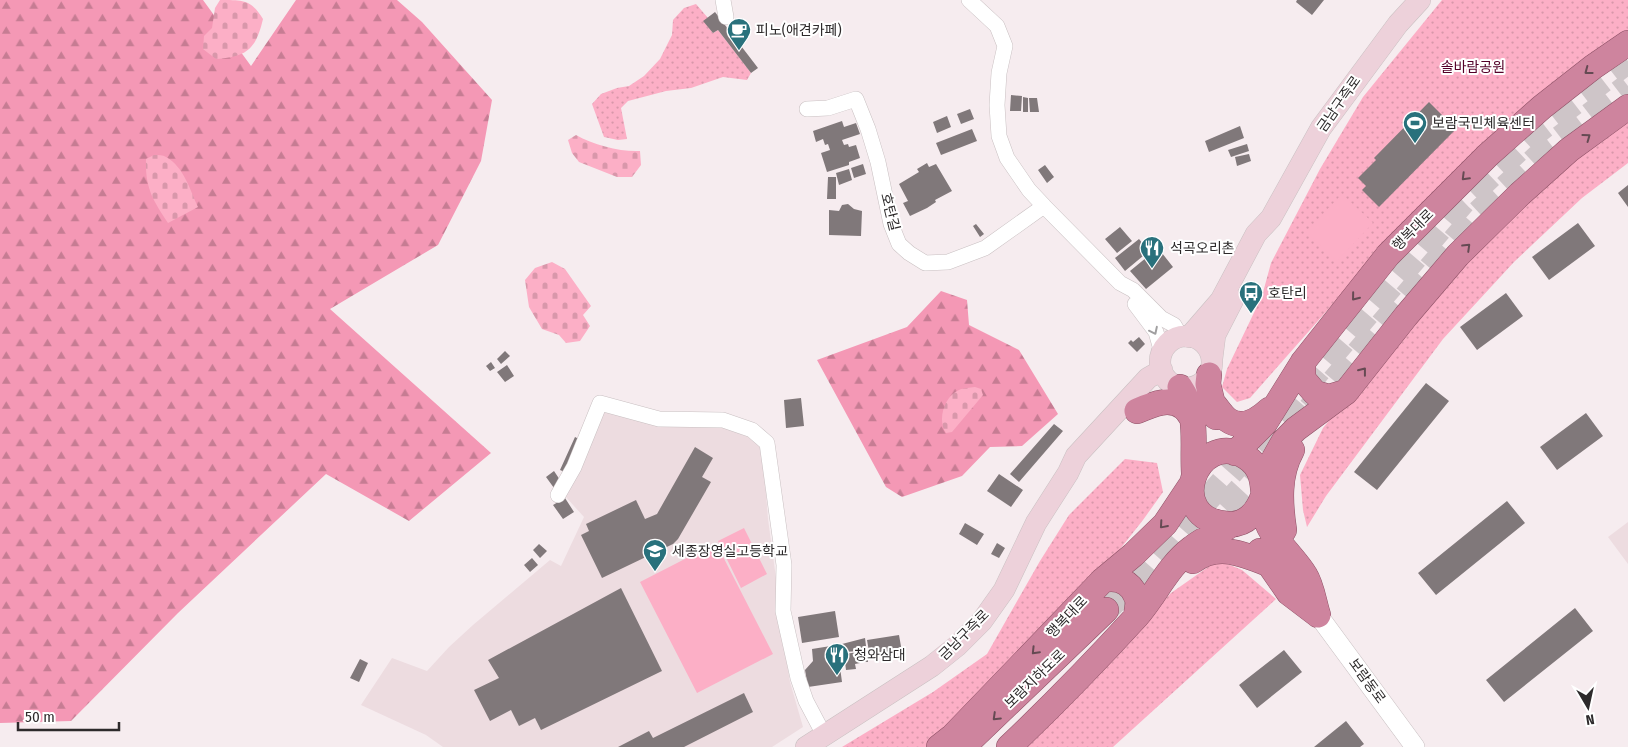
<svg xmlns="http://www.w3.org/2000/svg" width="1628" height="747" viewBox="0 0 1628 747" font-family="'Fira Sans Condensed','Noto Sans KR',sans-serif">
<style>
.built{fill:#eddce0}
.grass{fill:url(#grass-dots)}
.forest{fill:url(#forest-firs)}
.cemetery{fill:url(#cemetery-stones)}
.pitch{fill:#fcafc6}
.building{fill:#80787a}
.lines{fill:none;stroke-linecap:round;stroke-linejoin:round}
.trunk-tunnel{stroke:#cec5c8;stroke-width:25;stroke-dasharray:25 12;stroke-linecap:butt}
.minor-casing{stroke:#c9c0c2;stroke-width:16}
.tertiary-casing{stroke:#c9c0c2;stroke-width:20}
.secondary-casing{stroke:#c9c0c2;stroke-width:22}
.trunk-casing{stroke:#8e5166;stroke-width:26}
.minor{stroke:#fff;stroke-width:15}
.tertiary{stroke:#fff;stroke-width:19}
.secondary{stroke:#edd1da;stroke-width:21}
.trunk{stroke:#ce849e;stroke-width:25}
.oneway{stroke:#654a53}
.oneway2{stroke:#a09fa0}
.labels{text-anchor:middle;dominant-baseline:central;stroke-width:4;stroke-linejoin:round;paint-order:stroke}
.poi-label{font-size:14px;fill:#2d2a2b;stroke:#fff;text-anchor:start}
.park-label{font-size:14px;fill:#530028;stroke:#fff}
.street-label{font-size:14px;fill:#2d2a2b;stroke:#fff}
</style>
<defs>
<pattern id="grass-dots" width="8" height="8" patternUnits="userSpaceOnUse" patternTransform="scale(1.25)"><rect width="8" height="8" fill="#fcafc6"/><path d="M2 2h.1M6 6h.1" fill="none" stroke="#d897aa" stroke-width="1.8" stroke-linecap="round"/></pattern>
<pattern id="forest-firs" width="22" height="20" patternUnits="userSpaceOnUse" patternTransform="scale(1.25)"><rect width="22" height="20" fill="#f498b5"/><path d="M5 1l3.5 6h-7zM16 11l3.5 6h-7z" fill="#c67c93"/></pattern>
<pattern id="cemetery-stones" width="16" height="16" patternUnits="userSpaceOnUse" patternTransform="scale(1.25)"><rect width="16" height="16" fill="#fcafc6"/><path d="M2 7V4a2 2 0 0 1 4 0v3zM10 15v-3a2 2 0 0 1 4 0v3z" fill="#d897aa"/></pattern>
</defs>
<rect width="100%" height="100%" fill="#f6ecef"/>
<!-- built -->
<path class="built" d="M603,408L712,422L762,443L768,519L776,578L777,601L790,682L803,727L772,747H443L426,735L361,705L392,658L427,671L449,647L473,625L550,560L561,566L584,517L564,495Z
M1628,522V564L1608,537Z"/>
<!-- grass -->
<path class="grass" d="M1442,0H1628V32L1355,279L1250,398L1237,402L1222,387L1227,369L1262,296L1271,263L1320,169L1363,97Z
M696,4L708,18L704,21L713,33L718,30L751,73L747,80L723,77L691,88L666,91L628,101L621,108L627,139L618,140L604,137L592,104L601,94L617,88L629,86L644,76L660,59L672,35L673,20L684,8Z
M1628,111V163L1582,198L1514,262L1443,339L1326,496L1307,527L1303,510L1300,475L1323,428L1356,387L1477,249Z
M1125,459L1157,463L1163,492L1143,520L1113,558L931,747H842L933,692L987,654L1040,561L1069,515Z
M1218,560L1242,570L1276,599L1113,747H1021L1171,593Z"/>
<!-- forest -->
<path class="forest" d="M0,0H203L251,66L296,0H397L422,22L492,100L481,161L438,245L330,309L491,453L409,521L326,474L178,613L71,721L0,723Z
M941,291L967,300L969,325L1019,350L1058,414L1022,446L990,447L962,476L902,497L886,487L817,360L907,327Z"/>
<!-- cemetery -->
<path class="cemetery" d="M220,0C245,0 251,0 263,19C256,49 247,57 216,59L203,49L204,36L212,28L215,8Z
M576,135C594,145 620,152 640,151L641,165L632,177H617L579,162L572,153L568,140Z
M154,155C158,155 163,155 166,157C184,167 190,190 198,207L168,223C153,200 145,188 146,159Z
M552,262L565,269L591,306L583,315L590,326L580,341L566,343L559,335L542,329L529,307L525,280L535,268Z
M975,387L981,389L983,395L952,432L946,433C937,421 944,396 959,390C963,388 970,388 975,387Z"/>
<!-- pitch -->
<path class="pitch" d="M1342,194L1373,223L1337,261L1306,232Z
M744,528L767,574L741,588L718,541Z
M716,543L773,654L697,693L640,582Z"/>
<!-- building -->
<path class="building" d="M1297,0H1324L1312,15L1296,2Z
M715,12L758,68L751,73L718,30L713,33L703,21Z
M1011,95L1022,96L1021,111H1010Z
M1023,97L1028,98V112H1023Z
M1029,98H1037L1039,112H1030Z
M1429,102L1456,129L1379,207L1362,190L1366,186L1358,178L1376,160L1374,158Z
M970,109L974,119L961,124L957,114Z
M947,116L951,127L937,133L933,122Z
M842,121L844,127L856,123L860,134L842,140L844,145L848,144L849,147L856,145L860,158L849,162V165L827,172L821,153L830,150L828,144L825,145L823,139L816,142L813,131Z
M1240,126L1244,138L1209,152L1205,141Z
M972,129L977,141L941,155L936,143Z
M1247,144L1249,151L1231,157L1228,150Z
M1249,154L1251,161L1237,166L1235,157Z
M927,163L929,167L936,164L952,191L935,200L936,202L927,208L910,216L903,203L908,201L899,184L919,172L917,169Z
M863,164L866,174L854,178L851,168Z
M1045,165L1054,177L1047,183L1038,170Z
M849,169L852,180L839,185L836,173Z
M828,177H836V199H827Z
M1628,185V207L1618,193Z
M848,204L854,209L862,211L861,236L829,235V210L839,211L842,205Z
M1578,223L1595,246L1549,280L1532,257Z
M976,224L984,234L980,237L973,226Z
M1120,227L1132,241L1117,253L1105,239Z
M1139,239L1149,251L1125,271L1115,258Z
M1158,248L1173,267L1146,289L1130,271Z
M1506,293L1523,316L1477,350L1460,327Z
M1139,337L1145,344L1137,352L1128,343L1131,340L1133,342Z
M505,351L510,356L501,364L497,359Z
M491,362L495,368L490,371L486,366Z
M507,365L514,376L505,382L497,372Z
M1426,383L1449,401L1377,490L1354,472Z
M801,398L804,426L786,428L784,400Z
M1586,413L1603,436L1557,470L1540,447Z
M1054,424L1063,431L1019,482L1010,474Z
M575,437L581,440L567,473L560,470Z
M695,447L713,458L702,477L711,482L678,539L673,544L602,578L581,535L589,531L586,524L636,500L645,519L657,514Z
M554,471L562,483L554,488L546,477Z
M999,474L1023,490L1011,507L987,491Z
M565,498L574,512L563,519L553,505Z
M1507,501L1525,523L1436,595L1418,573Z
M965,523L984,534L977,545L959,534Z
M997,543L1005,548L999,558L991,554Z
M539,544L547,551L540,558L533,550Z
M532,558L538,565L530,572L524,565Z
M621,588L662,671L541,730L535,718L519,726L511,710L490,721L474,690L499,678L488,660Z
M1575,608L1593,631L1504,702L1486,680Z
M835,611L839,637L802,643L798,617Z
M899,635L902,652L870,657L867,640Z
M865,638L868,662H862L860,651L843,652L842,644Z
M837,645L842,682L808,687L805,670L813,661L812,649Z
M1284,650L1302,672L1257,708L1239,685Z
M859,652L860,663L855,664L856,669L846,670L844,654Z
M360,659L368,663L359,682L350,678Z
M744,693L753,712L684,747H618L649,731L653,738Z
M1346,721L1364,744L1360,747H1314Z"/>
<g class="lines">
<!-- trunk-tunnel -->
<path class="trunk-tunnel" d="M1310,409L1476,215L1551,145L1628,86
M1199,535L1272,455
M1106,610L1141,575L1241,461L1463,202L1539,130L1628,61"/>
<!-- minor casing -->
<g class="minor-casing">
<path id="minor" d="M723,0L726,17
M969,0L997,26L1005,46L999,73L997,105L999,136L1007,158L1029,190L1044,206L1120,283L1133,290L1161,318L1174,325L1181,337
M807,109L828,108L856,99L868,129L878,162L891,224L899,244L909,253L925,263L948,262L985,248L1044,206
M1135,304L1156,332L1162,353
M558,495L574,467L600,403L659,419L723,420L752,430L767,443L784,565L783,611L798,678L806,701L824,735"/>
</g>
<!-- tertiary casing -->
<g class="tertiary-casing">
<path id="tertiary" d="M1318,615L1415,747"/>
</g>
<!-- secondary casing -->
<g class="secondary-casing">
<path id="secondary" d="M1160 362a26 26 0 1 1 52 0a26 26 0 1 1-52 0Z
M1189,337L1221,300L1256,234L1271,218L1321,128L1398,24L1420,0
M1212,359L1215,335L1233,300
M806,747L932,666L957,646L982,621L1004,590L1036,523L1068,473L1076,456L1148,378L1162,370"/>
</g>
<!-- trunk casing -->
<g class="trunk-casing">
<path id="trunk" d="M1303,362V379L1315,393L1329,397L1346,392
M1209,375L1208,384L1216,417
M1180,387C1199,415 1192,441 1194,473
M1212,402C1217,407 1222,416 1228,420C1242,430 1258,420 1269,410
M1137,411C1151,405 1170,396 1184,408C1188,411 1191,417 1194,421
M1235,453L1265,423L1303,362L1388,255L1488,155L1542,107L1593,67L1628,43
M1264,484L1266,473L1284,441L1296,429L1346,392L1406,316L1458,255L1520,194L1569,150L1628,107
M1263,496C1258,511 1246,526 1228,524C1162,520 1196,427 1246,457C1269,471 1261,497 1266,519C1271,538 1295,558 1305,575C1312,586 1314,603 1318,615
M1284,530C1280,503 1278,475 1292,450
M1260,551L1289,593L1318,615
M1193,561C1218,542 1242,554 1269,564
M1103,580C1117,577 1130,581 1136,596C1139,601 1137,610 1136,616
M939,747L953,736L1103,580L1133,555L1165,524L1191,485
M963,747L1106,610
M1009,747C1053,705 1096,661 1137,616C1156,594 1168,566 1192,548C1203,539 1218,533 1231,525"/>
</g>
<!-- minor -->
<use href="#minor" class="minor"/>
<!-- tertiary -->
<use href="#tertiary" class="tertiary"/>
<!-- secondary -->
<use href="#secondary" class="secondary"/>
<!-- trunk -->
<use href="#trunk" class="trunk"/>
</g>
<!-- one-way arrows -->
<defs><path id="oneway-chevron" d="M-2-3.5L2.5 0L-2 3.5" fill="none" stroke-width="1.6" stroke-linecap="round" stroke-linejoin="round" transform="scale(1.25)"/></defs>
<g class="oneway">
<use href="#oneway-chevron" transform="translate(1588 71) rotate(143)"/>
<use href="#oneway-chevron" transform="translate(1587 137) rotate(-36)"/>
<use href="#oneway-chevron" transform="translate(1465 177) rotate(135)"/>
<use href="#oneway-chevron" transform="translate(1467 247) rotate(-44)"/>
<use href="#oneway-chevron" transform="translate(1355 297) rotate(129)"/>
<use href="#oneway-chevron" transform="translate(1363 371) rotate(-52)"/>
<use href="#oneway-chevron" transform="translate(1163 525) rotate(131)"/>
<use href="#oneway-chevron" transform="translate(1035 651) rotate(134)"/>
<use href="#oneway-chevron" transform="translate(996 717) rotate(136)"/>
</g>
<use class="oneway2" href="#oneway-chevron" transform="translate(1154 331) rotate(64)"/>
<!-- icons -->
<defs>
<g id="cafe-pin" transform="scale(1.25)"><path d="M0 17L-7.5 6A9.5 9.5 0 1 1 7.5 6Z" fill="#29717c" stroke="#fff"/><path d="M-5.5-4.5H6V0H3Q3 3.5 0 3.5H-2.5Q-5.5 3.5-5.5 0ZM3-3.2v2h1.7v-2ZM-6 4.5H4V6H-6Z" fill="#fff"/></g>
<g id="stadium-pin" transform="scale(1.25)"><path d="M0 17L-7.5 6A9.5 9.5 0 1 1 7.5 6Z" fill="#29717c" stroke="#fff"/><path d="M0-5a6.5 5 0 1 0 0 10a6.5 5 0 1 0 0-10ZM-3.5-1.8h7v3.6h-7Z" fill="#fff"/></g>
<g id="restaurant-pin" transform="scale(1.25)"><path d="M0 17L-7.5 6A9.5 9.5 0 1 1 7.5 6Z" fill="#29717c" stroke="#fff"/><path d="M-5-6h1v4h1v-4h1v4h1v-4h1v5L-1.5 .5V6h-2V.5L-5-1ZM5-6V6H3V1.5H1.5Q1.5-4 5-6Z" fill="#fff"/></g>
<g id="bus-pin" transform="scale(1.25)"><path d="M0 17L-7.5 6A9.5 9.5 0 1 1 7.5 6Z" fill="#29717c" stroke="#fff"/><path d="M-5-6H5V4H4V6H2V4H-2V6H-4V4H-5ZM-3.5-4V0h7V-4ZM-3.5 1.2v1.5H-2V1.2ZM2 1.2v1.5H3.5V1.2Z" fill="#fff"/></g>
<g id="school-pin" transform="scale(1.25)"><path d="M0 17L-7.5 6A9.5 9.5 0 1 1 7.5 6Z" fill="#29717c" stroke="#fff"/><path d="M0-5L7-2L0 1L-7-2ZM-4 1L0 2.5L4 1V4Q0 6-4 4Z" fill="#fff"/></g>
</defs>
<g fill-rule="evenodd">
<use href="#cafe-pin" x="739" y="30"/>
<use href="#stadium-pin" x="1415" y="123"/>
<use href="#restaurant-pin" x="1152" y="248"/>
<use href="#bus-pin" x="1251" y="293"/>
<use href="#school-pin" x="655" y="551"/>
<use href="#restaurant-pin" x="837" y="655"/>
</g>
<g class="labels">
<!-- poi labels -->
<g class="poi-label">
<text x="756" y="30">피노(애견카페)</text>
<text x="1432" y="123">보람국민체육센터</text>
<text x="1170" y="248">석곡오리촌</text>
<text x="1268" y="293">호탄리</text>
<text x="672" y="551">세종장영실고등학교</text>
<text x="854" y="655">청와삼대</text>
</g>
<!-- park labels -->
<g class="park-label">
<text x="1473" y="67">솔바람공원</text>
</g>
<!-- street labels -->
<g class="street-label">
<text transform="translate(1339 104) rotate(-55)">금남구즉로</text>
<text transform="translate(890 212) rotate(76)">호탄길</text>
<text transform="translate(1413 230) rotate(-45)">행복대로</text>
<text transform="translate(1067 617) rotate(-46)">행복대로</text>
<text transform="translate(964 635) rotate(-45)">금남구즉로</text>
<text transform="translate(1035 679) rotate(-44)">보람지하도로</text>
<text transform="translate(1367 681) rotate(54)">보람동로</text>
</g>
</g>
<!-- north arrow -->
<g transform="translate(1588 707) rotate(171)" stroke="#ffffff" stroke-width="4" paint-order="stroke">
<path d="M0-4L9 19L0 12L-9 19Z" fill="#2d2a2b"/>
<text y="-8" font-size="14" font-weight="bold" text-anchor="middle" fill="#2d2a2b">N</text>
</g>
<!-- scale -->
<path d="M18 722v8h101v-8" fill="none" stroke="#2d2a2b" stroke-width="2.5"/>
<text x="25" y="722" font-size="15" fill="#2d2a2b" stroke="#ffffff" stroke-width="4" paint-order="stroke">50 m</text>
</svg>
